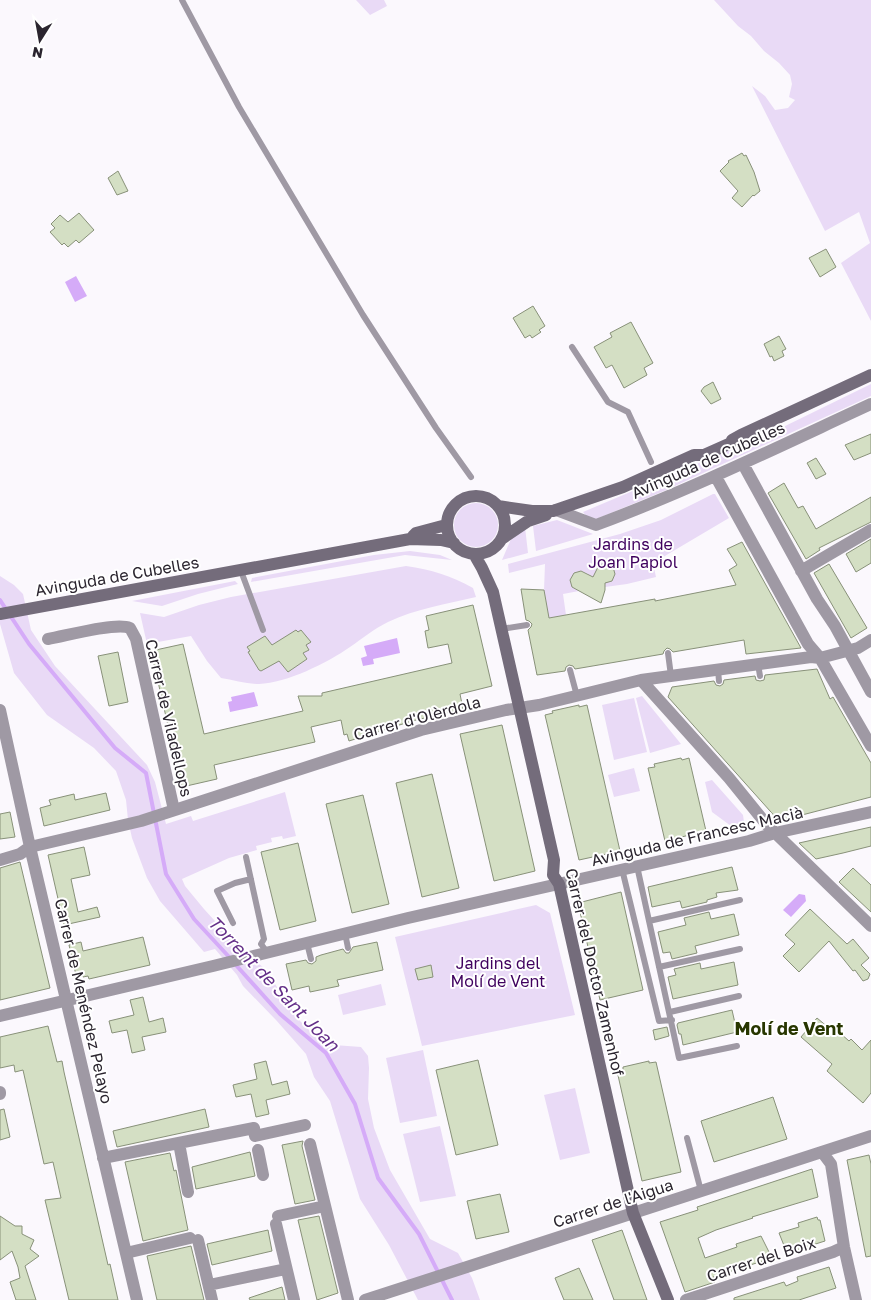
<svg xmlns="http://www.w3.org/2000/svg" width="871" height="1300" viewBox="0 0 871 1300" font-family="'Golos Text',sans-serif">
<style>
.green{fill:#e9daf6}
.water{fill:#d5abf8}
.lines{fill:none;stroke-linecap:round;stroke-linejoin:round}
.stream{stroke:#d5abf8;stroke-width:4}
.building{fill:#d4dfc4;stroke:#889179}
.lane{stroke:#9f99a4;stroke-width:6}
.street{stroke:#9f99a4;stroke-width:12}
.secondary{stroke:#746c7b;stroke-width:12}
.labels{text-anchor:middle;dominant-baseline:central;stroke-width:4;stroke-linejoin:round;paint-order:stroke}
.street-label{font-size:16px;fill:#2b252f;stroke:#fff}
.park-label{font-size:16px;fill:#3f005e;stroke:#fff}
.water-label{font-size:18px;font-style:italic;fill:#653089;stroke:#fff}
.neighbourhood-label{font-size:18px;font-weight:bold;fill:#283700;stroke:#fff}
</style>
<rect width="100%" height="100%" fill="#fbf8fd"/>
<!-- green -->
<path class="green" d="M356,0H384L387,6L370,15Z
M714,0H871V321L841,263L870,243L859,212L825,231L752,86L765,96L775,110L788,108L795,100L789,97L792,84L790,75L779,63L764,51L751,36L738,26Z
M871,384V396L664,491L594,520L587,517L583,512L777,430Z
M713,494H715L729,518L653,563L656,577L627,584L605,587L604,583L612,581L615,574L613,567L607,564L599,565L596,572L597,579L591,582L588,574L581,571L574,573L570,580L572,587L579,591L563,594L566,615L549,618L544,590L545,564L509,573L508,564L620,534L661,520Z
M454 525a22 22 0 1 1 44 0a22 22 0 1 1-44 0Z
M557,520L593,534L536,551L533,526Z
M525,527L528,553L502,560L511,539Z
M410,551L440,555L452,560L405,555L251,582L252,578L374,555Z
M406,566C432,570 450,575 473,588L476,597C447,604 415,609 388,622C374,629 363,638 350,647C327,663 287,683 259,684C247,684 233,680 221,678L207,661L191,636L147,644L140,613L164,617L199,605L231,597Z
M0,576L14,585L23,594L31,630L55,666L147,765L155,782L166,824L191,816L193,821L285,792L296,836L283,839L282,836L271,838L272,842L256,846L257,850L229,858L182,879L185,886L204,909L235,943L265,969L299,1020L318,1039L334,1045L361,1047L368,1056L369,1068L368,1099L374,1128L390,1170L430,1239L458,1253L472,1278L480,1300H418L389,1245L360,1199L330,1101L314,1077L306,1054L276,1020L243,986L237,975L215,949L204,952L160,901L147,878L132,838L128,820L126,800L116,771L94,748L47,715L14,673L0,624Z
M235,581L238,584L198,594L162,606L132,601Z
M642,696L681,744L650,753L636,698Z
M634,698L647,752L614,760L602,705Z
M634,768L640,791L614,797L608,775Z
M712,780L743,815L744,822L731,826L712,812L705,782Z
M536,905L550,913L575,1015L422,1046L395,937Z
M381,984L386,1005L343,1015L338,995Z
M423,1050L437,1116L400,1123L386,1058Z
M575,1088L590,1153L560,1160L544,1095Z
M440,1126L456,1196L420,1202L403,1134Z"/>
<!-- water -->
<path class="water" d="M76,276L87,296L75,302L65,282Z
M397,638L400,653L373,659L374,664L363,666L361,658L367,656L364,646Z
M254,692L258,706L230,712L228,702L232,701L231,697Z
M799,894L805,895L806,901L791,917L783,910Z"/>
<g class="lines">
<!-- stream -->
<path class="stream" d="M0,600L29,644L115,748L146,773L166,874L194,919L231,959
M235,964L280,1014L326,1053L355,1104L378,1178L419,1234L452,1300"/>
</g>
<!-- building -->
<path class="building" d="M742,153L744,156L746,155L754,172L760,191L754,196L753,195L742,207L732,198L738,191L720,171L729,162L728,161Z
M118,171L128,191L117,195L108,178Z
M79,213L94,230L79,243L76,240L68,247L64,243L62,245L50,232L55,228L51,224L60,215L68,222Z
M826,249L836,267L820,277L809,258Z
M533,306L545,326L539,330L541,332L532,338L530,335L525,338L513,318Z
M631,322L653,363L644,368L647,375L624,388L612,365L606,368L594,347L612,337L610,333Z
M779,336L786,349L782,351L784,356L774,361L772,356L770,357L764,344Z
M713,382L721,399L711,404L701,391L704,387Z
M871,434V453L854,460L845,445Z
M816,458L826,474L816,479L807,463Z
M784,483L798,508L803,506L816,529L871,497V522L819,548L820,550L806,559L768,493Z
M871,539V563L856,572L846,554Z
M742,542L801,648L746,654L744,640L673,652L670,649L667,648L664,651L663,654L575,669L573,666L569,665L566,667L565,671L537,675L528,630L531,627L532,624L529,621L526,620L521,589L544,590L549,618L655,599V601L736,585L729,570L737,565L727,549Z
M606,563L613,567L615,574L612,581L605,583V590L601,603L572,587L570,580L574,573L581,571L593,577L599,565Z
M829,564L867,628L851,638L814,573Z
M473,605L492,686L460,694L463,709L412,721L349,741L347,734L344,735L341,720L311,727L315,742L214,765L217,779L182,787L151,651L183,644L204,734L303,711L298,696H322V693L452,663L448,644L428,648L425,631L429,630L426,616Z
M296,630L298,632L301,630L311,642L306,645L309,650L303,653L307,659L288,672L279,661L261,671L259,670L248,652L250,651L247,647L265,636L272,645Z
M118,652L128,702L109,706L98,656Z
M817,669L830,699L833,697L871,763V797L779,821L668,697L672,687L714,681L716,685L720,686L723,684L724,680L755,676L756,680L760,681L764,680L765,675Z
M579,705V707L587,705L620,851L579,860L545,715L553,713L552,711Z
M502,725L535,871L494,881L460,734Z
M681,758L682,760L689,758L706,831L665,841L648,768L655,767L654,764Z
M432,774L459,888L422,897L396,783Z
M106,793L110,810L44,826L40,808L51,805L49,800L74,794L75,800Z
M363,795L389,904L352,913L326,804Z
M10,812L15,837L0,839V814Z
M871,827V846L843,853L816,859L799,843Z
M298,843L316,921L280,930L261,852Z
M84,847L90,875L71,879L78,912L97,907L100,917L64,925L48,855Z
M20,862L50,988L0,1000V868Z
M732,867L738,890L716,893L717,897L707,900V902L682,908L680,901L652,907L648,887Z
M853,868L871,885V912L839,882Z
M621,892L643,990L600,1000L578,903Z
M810,909L847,944L853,939L869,958L861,965L870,974L868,979L863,981L855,970L853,971L829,941L799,972L783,956L795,944L785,935Z
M709,912L711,919L734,914L739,935L695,946L697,953L672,959L670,952L663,953L658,932L686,925L684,918Z
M143,937L150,965L89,979L88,976L83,977L82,973L76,975L69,945L81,942L83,951Z
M377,942L383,970L337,980L339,986L310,992L309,986L292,990L286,964L306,960L308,963L312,964L316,961V957L321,955L343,949L346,953H349L353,947Z
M734,962L738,985L673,999L668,977L676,975L674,969L700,963L701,969Z
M431,965L433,977L418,980L415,969Z
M143,997L149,1022L163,1018L166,1032L142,1037L145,1050L132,1053L127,1030L112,1033L109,1021L134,1015L130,1000Z
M732,1010L737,1032L683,1045L681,1034H679L677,1025L678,1023Z
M817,1018L829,1028L831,1025L849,1041L851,1039L862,1050L871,1040V1093L863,1103L827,1071L832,1064L801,1037Z
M48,1026L57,1062L62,1061L64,1072L108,1265L110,1264L118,1300H69L45,1200L61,1198L53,1162L44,1164L23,1070L15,1072L14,1065L0,1068V1037Z
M667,1027L669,1036L655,1040L653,1030Z
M478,1060L498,1145L456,1155L436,1070Z
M266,1061L272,1085L287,1081L290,1094L266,1100L269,1114L256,1117L251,1094L236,1097L233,1085L257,1079L254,1064Z
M649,1061V1063L656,1062L681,1172L642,1181L617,1071L623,1070V1067Z
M773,1097L787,1139L714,1162L701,1121Z
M4,1109L10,1137L0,1140V1110Z
M205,1109L209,1127L117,1147L113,1131Z
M303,1141L302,1146L315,1200L295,1204L282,1145Z
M250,1152L255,1176L196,1189L192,1167Z
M170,1153L174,1171L176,1170L188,1230L143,1241L125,1162Z
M869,1155L871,1164V1256L866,1257L847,1160Z
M812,1169L818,1197L752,1217L753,1218L716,1230L698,1238L705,1258L737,1247L736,1244L761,1236L772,1258L713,1277L715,1282L685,1292L660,1222L698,1210L697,1207Z
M500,1194L509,1232L476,1239L467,1201Z
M0,1216L15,1226H22V1234L34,1240L30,1249L39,1256L25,1266L36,1300H16L10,1282L20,1278L18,1267L12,1251L0,1260Z
M319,1216L338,1293L317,1300L298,1220Z
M817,1217L818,1220H820L825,1241L787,1253L779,1233L799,1227L798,1223Z
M268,1230L272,1251L212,1265L207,1244Z
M622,1230L633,1261L647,1300H614L592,1240Z
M191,1246L204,1300H157L147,1256Z
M829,1267L836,1288L799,1300H734V1298L784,1282L786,1286L798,1281L797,1277Z
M579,1268L593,1300H564L555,1278Z
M282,1287L285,1300H250L249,1298Z"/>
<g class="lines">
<!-- lane -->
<path class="lane" d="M182,0L239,107L363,315L436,428L471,477
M572,347L608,402L628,412L651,462
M241,571L263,630
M501,629L527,625
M668,653L671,676
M758,664L760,676
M570,670L577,696
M718,670L719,681
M246,857L264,939L261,944L267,952
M637,866L679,1058L737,1046
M622,869L659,1021L672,1020
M649,921L740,900
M233,923L217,891L235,883L251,879
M345,933L348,948
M307,943L311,959
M659,967L740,949
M670,1012L739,996
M687,1138L701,1191"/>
<!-- street -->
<path class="street" d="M743,464L817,599L835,626L871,692
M716,477L808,644L820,658L871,746
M556,510L596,525C690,490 780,446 871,404
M801,571L871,530
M48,639C66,636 115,622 130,628L136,639L174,810
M641,680L729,778L767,825L871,926
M0,710L30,847L137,1300
M0,860L20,854L30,847L141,821L421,730L506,710L539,705L641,680L811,657L820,658L858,648L871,640
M0,1016L213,966L408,918L749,841L775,833L871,812
M0,1092V1094
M179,1143L188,1192
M310,1144L348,1300
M258,1150L263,1175
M822,1152L831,1164L844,1247L856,1300
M103,1158L254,1128L255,1136L305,1125
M278,1216L325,1206
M276,1224L294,1300
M198,1240L212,1300
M126,1253L190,1238
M209,1285L286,1269
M365,1300L871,1136
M686,1300L833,1252L844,1247"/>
<!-- secondary -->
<path class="secondary" d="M447 525a29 29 0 1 1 58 0a29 29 0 1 1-58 0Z
M498,506L532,511H553L623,487L694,455H704L731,443L732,440L741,435L871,375
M413,536L416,533L446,525
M503,538L528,521L546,515
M474,554L482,568L493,592L554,860L553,875L559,884L633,1213L668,1300
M0,614L410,539L441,540L454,543"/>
</g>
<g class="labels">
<!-- street labels -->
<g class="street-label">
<text transform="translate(708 460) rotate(-24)">Avinguda de Cubelles</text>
<text transform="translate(117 576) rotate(-10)">Avinguda de Cubelles</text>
<text transform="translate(169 718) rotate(77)">Carrer de Viladellops</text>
<text transform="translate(417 718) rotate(-15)">Carrer d'Olèrdola</text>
<text transform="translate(697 836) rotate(-13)">Avinguda de Francesc Macià</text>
<text transform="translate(595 972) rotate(77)">Carrer del Doctor Zamenhof</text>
<text transform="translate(84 1001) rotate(77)">Carrer de Menéndez Pelayo</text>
<text transform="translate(613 1203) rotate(-18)">Carrer de l'Aigua</text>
<text transform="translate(761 1259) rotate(-18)">Carrer del Boix</text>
</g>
<!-- park labels -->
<g class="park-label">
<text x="633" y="544">Jardins de<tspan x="633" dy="18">Joan Papiol</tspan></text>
<text x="498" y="963">Jardins del<tspan x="498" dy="18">Molí de Vent</tspan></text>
</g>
<!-- water labels -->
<g class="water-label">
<text transform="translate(274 983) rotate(46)">Torrent de Sant Joan</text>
</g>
<!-- neighbourhood labels -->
<g class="neighbourhood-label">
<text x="789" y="1028">Molí de Vent</text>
</g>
</g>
<!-- north arrow -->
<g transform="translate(40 40) rotate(191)" stroke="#ffffff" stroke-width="4" paint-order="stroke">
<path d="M0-4L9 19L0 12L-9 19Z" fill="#2b252f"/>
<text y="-8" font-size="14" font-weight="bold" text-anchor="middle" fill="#2b252f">N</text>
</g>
</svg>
